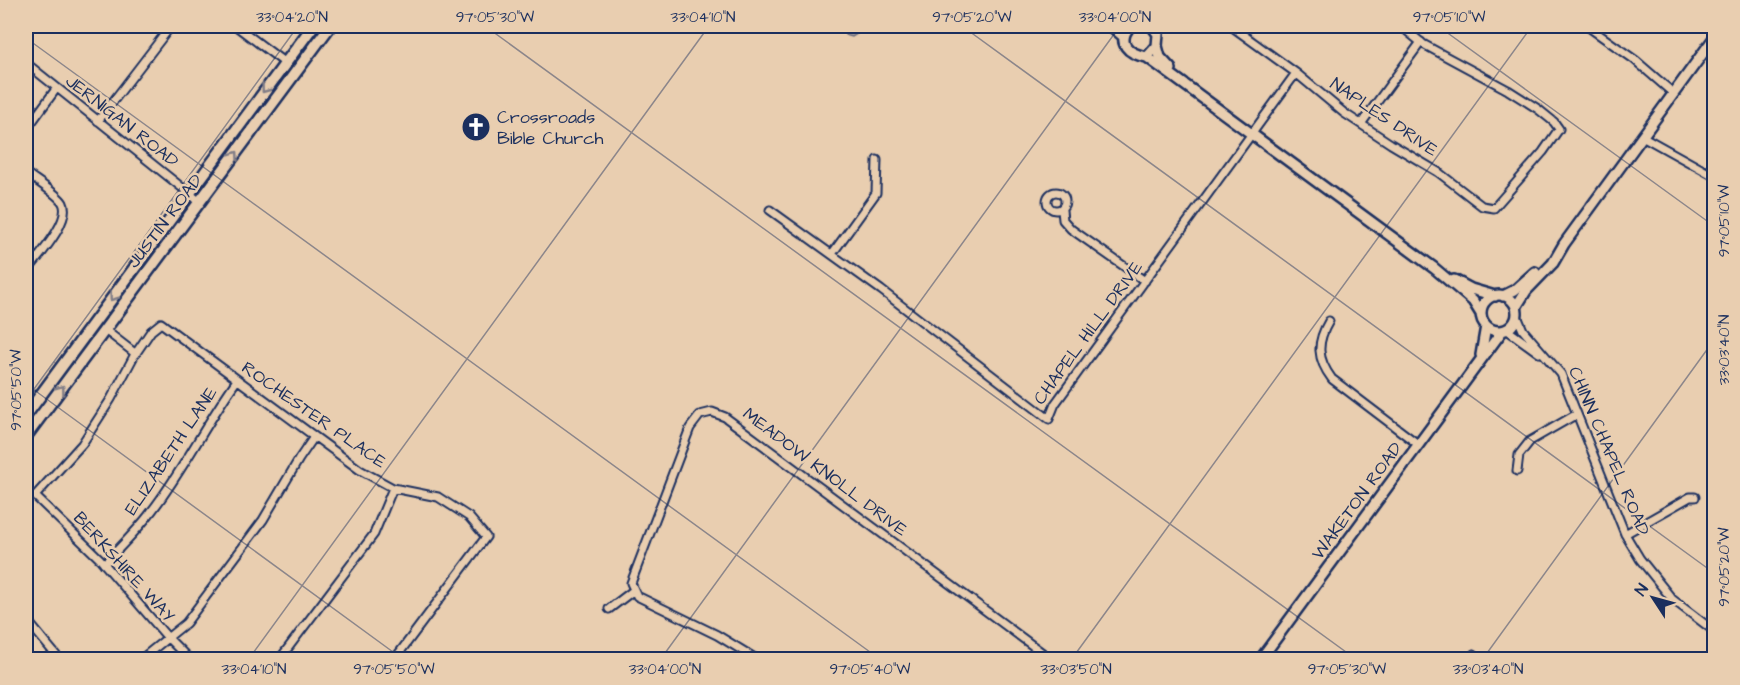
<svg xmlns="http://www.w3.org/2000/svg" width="1740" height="685" viewBox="0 0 1740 685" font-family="'Architects Daughter',sans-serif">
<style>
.water{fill:#a29794;stroke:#6c6d7e;stroke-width:1.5}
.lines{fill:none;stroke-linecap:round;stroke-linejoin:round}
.minor-casing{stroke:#1b2f5e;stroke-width:11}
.tertiary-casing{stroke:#1b2f5e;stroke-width:14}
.secondary-casing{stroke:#1b2f5e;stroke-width:15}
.minor{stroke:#e9ceb0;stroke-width:7}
.tertiary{stroke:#e9ceb0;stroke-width:9}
.secondary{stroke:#e9ceb0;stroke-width:10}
.oneway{stroke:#827e87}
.ticks{fill:none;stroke:#1b2f5e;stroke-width:1.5;stroke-opacity:0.45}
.labels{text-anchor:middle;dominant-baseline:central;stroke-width:5;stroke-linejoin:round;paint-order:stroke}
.poi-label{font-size:18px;fill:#1b2f5e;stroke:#e9ceb0;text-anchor:start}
.street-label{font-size:18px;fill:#1b2f5e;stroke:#e9ceb0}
.neatline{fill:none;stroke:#1b2f5e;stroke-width:2}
.ticks-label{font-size:15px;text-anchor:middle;fill:#1b2f5e}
</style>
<rect width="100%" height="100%" fill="#e9ceb0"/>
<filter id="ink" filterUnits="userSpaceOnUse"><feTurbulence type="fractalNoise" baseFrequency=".0167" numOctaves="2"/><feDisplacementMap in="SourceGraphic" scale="12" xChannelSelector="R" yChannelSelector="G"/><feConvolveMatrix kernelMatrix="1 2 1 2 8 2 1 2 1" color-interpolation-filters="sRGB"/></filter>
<g filter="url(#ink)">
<!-- water -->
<path class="water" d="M845,26H866L862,31L852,37L845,35Z"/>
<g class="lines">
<!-- minor casing -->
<g class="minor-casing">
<path id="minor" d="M236,26L285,63
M1231,26L1296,73L1344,113L1391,144L1438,172L1482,206L1494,208L1543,152L1559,129L1554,122L1538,109L1508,90L1423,44L1401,26
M1587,26L1635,60L1673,93
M26,63L200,202
M98,121L171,26
M1361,124L1421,42
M26,130L56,89
M1642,136L1714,176
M26,173C35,180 58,194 63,203C72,221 36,259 26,273
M1047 201a9 9 0 1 1 18 0a9 9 0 1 1-18 0Z
M770,210L881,290L1049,419L1055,404L1296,73
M1062,210L1063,220L1071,229L1145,281
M832,254L876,193L877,160
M1517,316L1523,330L1561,374L1625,534L1640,559L1672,599L1714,631
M1329,321C1316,343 1317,359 1332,379L1419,445
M1506,329L1539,353
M105,330L136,354
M1517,471L1519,455L1530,441L1577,414
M1625,534L1690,497H1695
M104,564C120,547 137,531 151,512C183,471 206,423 237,380
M609,609L634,590
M26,619L60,660
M140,660L186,623L263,520L299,459L314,437
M190,660L168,638L100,559L35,496L82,444L111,399L134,356L151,331L161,323L360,470L393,488L438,497L469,517L486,537L394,660
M279,660L374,534L393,488
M758,660L717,635L637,596L631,583L690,428L700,415L712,412L725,417L1052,660
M1470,660L1474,654L1479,660"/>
</g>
<!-- tertiary casing -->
<g class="tertiary-casing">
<path id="tertiary" d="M1111,26L1124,37
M1130,26C1116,43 1128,54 1147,57L1157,46L1158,34L1152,26
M1157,46L1160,57L1171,69
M1147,57L1434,268L1473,301L1481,314
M1454,280L1471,289L1495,296
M1481 313a18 18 0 1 1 36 0a18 18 0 1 1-36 0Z
M1503,296L1515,290L1535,272
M1516,307L1526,291L1553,263L1564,244L1714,38
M1481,355L1486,326
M1260,660L1502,331"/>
</g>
<!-- secondary casing -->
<g class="secondary-casing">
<path id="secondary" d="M26,415L313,26
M26,436L330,26"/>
</g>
<!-- minor -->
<use href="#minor" class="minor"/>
<!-- tertiary -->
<use href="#tertiary" class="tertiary"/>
<!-- secondary -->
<use href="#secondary" class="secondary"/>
</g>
<!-- one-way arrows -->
<defs><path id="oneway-chevron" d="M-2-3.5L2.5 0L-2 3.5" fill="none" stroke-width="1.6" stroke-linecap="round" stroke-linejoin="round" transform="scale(1.5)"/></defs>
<g class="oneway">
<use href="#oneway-chevron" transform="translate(265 89) rotate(127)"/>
<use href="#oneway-chevron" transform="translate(235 155) rotate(-54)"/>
<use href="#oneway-chevron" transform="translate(113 297) rotate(126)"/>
<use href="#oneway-chevron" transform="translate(61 389) rotate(-53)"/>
</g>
</g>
<!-- ticks -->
<path class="ticks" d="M485,26L1357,660M962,26L1714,573M1438,26L1714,226M26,38L881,660M26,384L404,660M26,400L298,26M248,660L709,26M660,660L1120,26M1071,660L1532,26M1482,660L1714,340"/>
<!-- icons -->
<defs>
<g id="church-disc" transform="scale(1.5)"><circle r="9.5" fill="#1b2f5e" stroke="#e9ceb0"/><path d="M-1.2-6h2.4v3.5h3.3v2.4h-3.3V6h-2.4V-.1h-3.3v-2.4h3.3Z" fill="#fff"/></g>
</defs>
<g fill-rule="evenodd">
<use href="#church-disc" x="476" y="127"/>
</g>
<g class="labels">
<!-- poi labels -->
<g class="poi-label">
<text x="497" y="117">Crossroads<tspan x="497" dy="21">Bible Church</tspan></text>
</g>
<!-- street labels -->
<g class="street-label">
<text transform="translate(1384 117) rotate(34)">NAPLES DRIVE</text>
<text transform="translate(122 121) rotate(38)">JERNIGAN ROAD</text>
<text transform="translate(165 221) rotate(-53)">JUSTIN ROAD</text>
<text transform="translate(1088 333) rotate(-54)">CHAPEL HILL DRIVE</text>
<text transform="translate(314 415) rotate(35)">ROCHESTER PLACE</text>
<text transform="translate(171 451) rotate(-56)">ELIZABETH LANE</text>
<text transform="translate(1609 451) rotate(67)">CHINN CHAPEL ROAD</text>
<text transform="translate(825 472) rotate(37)">MEADOW KNOLL DRIVE</text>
<text transform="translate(1357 501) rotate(-54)">WAKETON ROAD</text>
<text transform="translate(124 567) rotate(48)">BERKSHIRE WAY</text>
</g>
</g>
<!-- margin -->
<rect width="1740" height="685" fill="none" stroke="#e9ceb0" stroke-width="66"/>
<!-- north arrow -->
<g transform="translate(1653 598) rotate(306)" stroke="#e9ceb0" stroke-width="4.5" paint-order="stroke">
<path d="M0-4.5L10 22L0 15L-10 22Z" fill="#1b2f5e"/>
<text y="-9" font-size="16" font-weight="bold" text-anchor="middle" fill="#1b2f5e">N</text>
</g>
<rect x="33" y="33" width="1674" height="619" class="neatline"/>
<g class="ticks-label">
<text x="292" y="22">33°04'20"N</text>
<text x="495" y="22">97°05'30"W</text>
<text x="703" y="22">33°04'10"N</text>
<text x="972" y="22">97°05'20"W</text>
<text x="1115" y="22">33°04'00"N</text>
<text x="1449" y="22">97°05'10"W</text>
<text transform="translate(1724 221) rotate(-90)" y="5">97°05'10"W</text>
<text transform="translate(1724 350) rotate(-90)" y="5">33°03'40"N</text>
<text transform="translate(16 390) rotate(-90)" y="5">97°05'50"W</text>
<text transform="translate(1724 567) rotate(-90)" y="5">97°05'20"W</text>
<text x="254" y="674">33°04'10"N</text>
<text x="394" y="674">97°05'50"W</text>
<text x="665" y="674">33°04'00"N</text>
<text x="870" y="674">97°05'40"W</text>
<text x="1076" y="674">33°03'50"N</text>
<text x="1347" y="674">97°05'30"W</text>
<text x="1488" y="674">33°03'40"N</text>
</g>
</svg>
